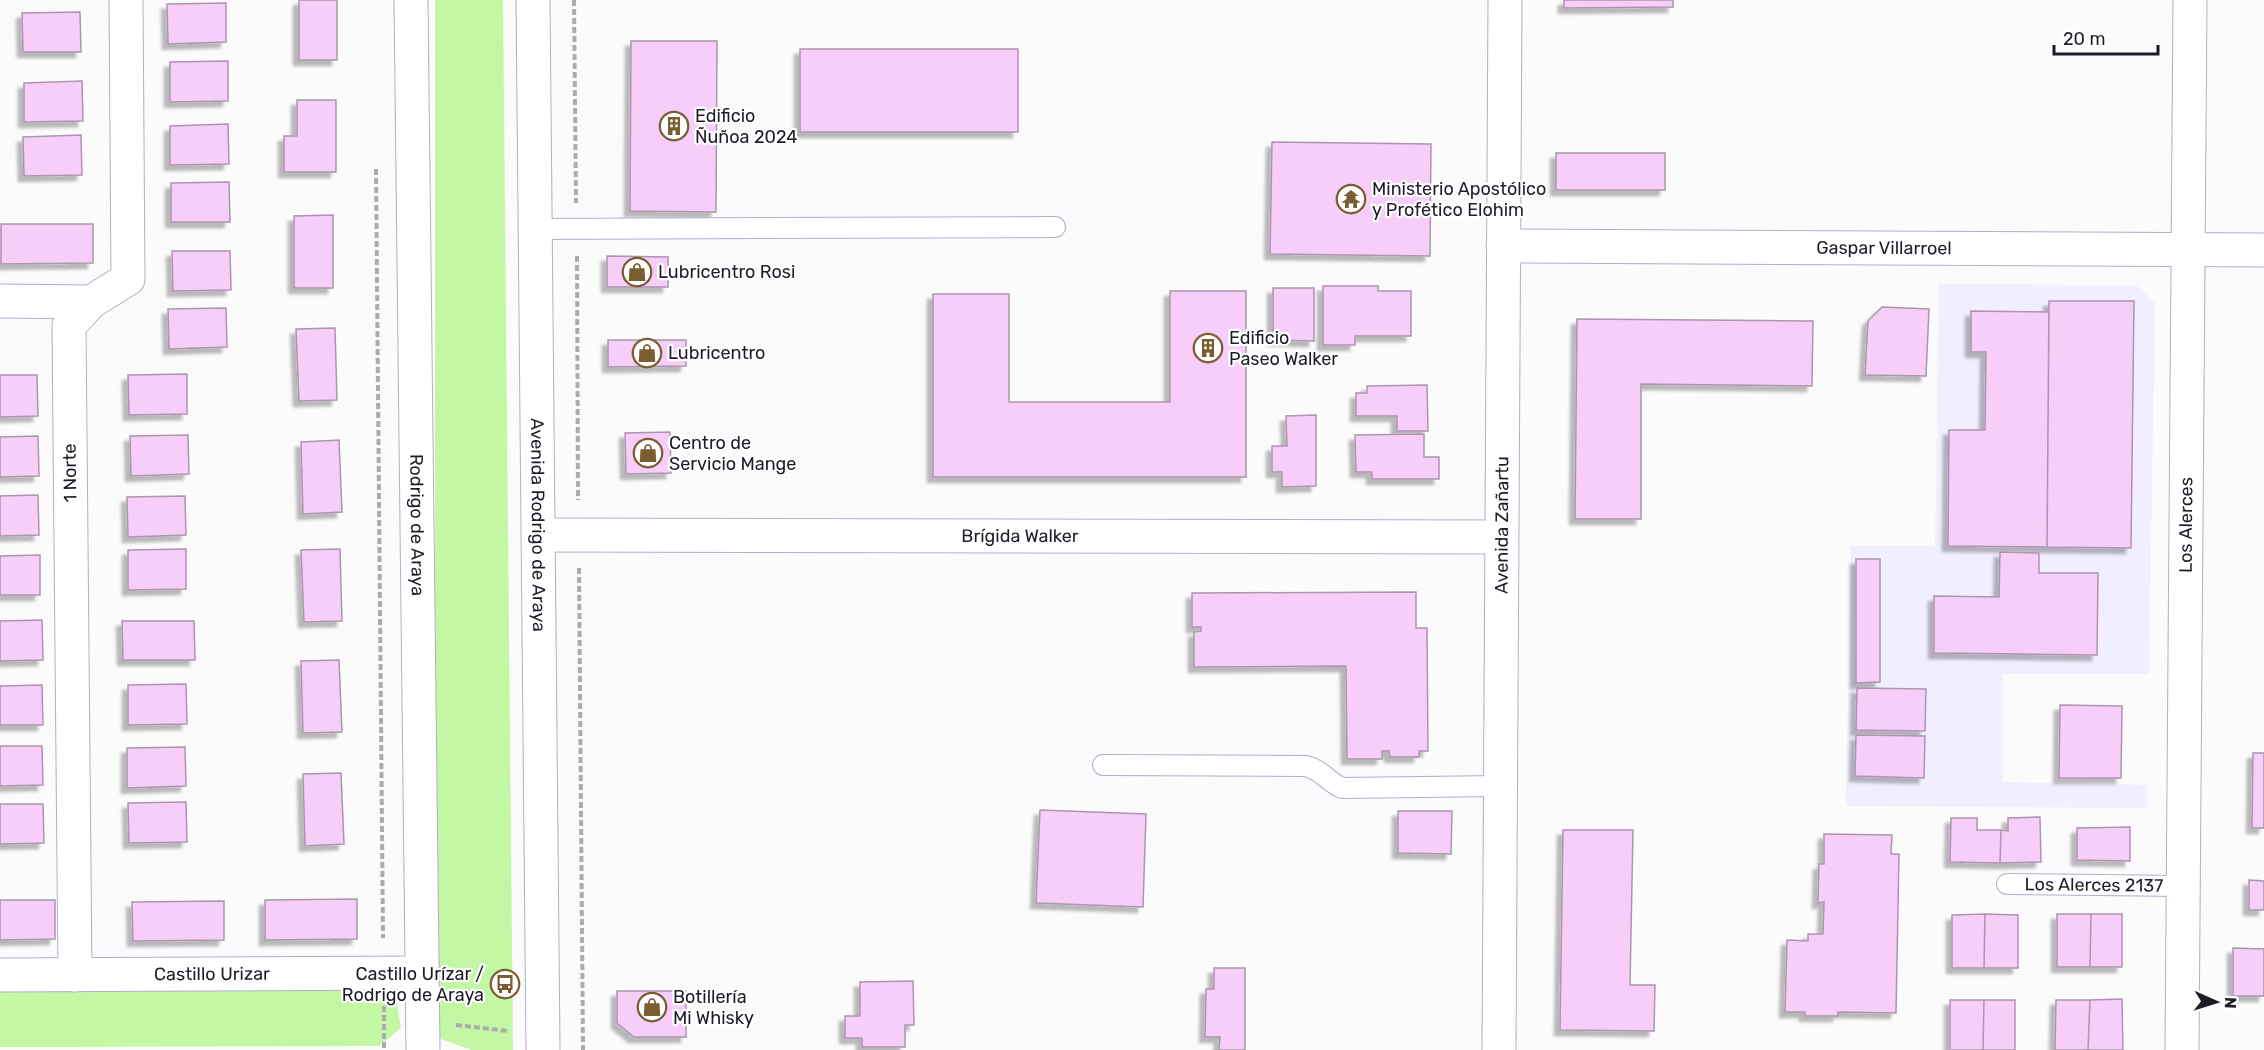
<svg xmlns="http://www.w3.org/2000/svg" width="2264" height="1050" viewBox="0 0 2264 1050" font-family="Rubik,sans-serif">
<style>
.built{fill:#f1efff}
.green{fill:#c3f7a4}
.building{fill:#f6cef9;stroke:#ac95ae;stroke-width:1.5;filter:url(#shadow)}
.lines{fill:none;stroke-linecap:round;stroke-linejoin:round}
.lane-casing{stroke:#b3adcc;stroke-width:22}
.street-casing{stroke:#b3adcc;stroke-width:35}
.secondary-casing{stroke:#b3adcc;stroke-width:35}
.path{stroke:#acabaf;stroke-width:4;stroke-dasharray:6 3;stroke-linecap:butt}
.lane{stroke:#fff;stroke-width:20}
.street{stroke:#fff;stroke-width:33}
.secondary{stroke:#fff;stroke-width:33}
.labels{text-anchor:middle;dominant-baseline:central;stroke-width:4.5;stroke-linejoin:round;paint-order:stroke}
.poi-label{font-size:18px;fill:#1f1c28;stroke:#fff;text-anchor:start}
.street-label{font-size:18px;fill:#1f1c28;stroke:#fff}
</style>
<defs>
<filter id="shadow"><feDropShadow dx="-5.5" dy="5.5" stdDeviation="1.5" flood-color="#0004"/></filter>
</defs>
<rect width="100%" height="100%" fill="#fbfbfb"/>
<!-- built -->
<path class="built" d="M1939,284L2136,285L2155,303L2149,674H2003V782L2147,785V808L1846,806L1851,546H1935Z"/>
<!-- green -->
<path class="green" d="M435,0H503L513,1050H472L435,1037Z
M377,986L396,998L401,1028L379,1046L0,1047V989Z"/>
<!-- building -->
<path class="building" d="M299,0H337V60H299Z
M1564,0H1673V7L1564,8Z
M226,3V42L168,44L167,4Z
M80,12L81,52H23L22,13Z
M631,41H717L716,212L630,211Z
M800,49H1018V132H800Z
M228,61V101L170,102V62Z
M82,81L83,121L24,122V83Z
M297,100H336V172H284V136H297Z
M228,124L229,164L170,165V126Z
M81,135L82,175L24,176L23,137Z
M1272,142L1431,144L1430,256L1270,254Z
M1556,153H1665V190H1556Z
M229,182L230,222H171V183Z
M333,215V288H294V216Z
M1,224H93V263L1,264Z
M172,251H230L231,290L173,291Z
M607,256L668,257V287H607Z
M1323,286H1378V291H1411V336H1355V345H1323Z
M1273,288H1314V341L1273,340Z
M1170,291H1246V477H933V294H1009V402H1170Z
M2049,301H2134L2131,548L2047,547Z
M1882,307L1929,309L1926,376L1865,375L1868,321Z
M226,308L227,347L169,349L168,309Z
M1971,311L2049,312L2047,547L1948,546L1949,430H1985L1986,352H1971Z
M1577,319L1813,321L1812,386L1641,384V519H1575Z
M335,328L337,400L299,401L296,329Z
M608,340H686V366L608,367Z
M187,374V414L129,415L128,375Z
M0,375H37L38,416L0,417Z
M1427,385L1428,431H1397V416H1356V393H1367V386Z
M1316,415V486L1282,487V472H1272V446H1287L1286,416Z
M670,432L671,473L626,474L625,433Z
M1424,434V457H1439V479H1372V472H1356L1355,435Z
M188,435L189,474L131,476L130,436Z
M38,436L39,476L0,477V437Z
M339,440L342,512L303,514L301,442Z
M38,495L39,535L0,536V496Z
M185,496L186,535L128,537L127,497Z
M186,549V589L128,590V550Z
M340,549L342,621L304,622L301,550Z
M2000,552L2039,553V573H2098L2097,655L1934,653V596L1999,597Z
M40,555V595H0V556Z
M1856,559H1880V682L1856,683Z
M1416,592V628H1427L1428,751H1419V757H1390L1389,751H1382V759H1347L1346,666L1194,667V632L1201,631V627H1192V593Z
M42,620L43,660L0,661V621Z
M122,621H194L195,660H123Z
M339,660L342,732L303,733L301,661Z
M186,684L187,724L128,725V685Z
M42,685L43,725H0V686Z
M1857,688L1926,689L1925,731L1856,730Z
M2060,705L2122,706L2121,778H2059Z
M1856,735L1925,736L1924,778L1855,776Z
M0,746H42L43,785L0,786Z
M185,747L186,786L127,788V748Z
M2253,753H2264V828H2252Z
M341,773L344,844L305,846L303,774Z
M186,802L187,842L129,843L128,803Z
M0,804H43L44,843L0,844Z
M1040,810L1146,814L1143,907L1036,903Z
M1398,811H1452L1451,854L1398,853Z
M2040,817L2041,862L2000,863L2001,830L2008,831V818Z
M1951,818H1977V830H2001L2000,863L1950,862Z
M2130,827V861L2077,860V828Z
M1563,830H1633L1630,985H1655L1654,1031L1560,1030Z
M1824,834L1892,835L1891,854H1899L1896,1013L1838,1012V1016H1805V1012H1785L1787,940L1808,941V934H1823L1824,902L1818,903L1819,864H1824Z
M2249,880L2264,881V910H2249Z
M357,899V939L265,940V900Z
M0,900H55V939L0,940Z
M224,901V940L133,941L132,902Z
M1985,914L2018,915V968H1984Z
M1985,914L1984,968H1952V915Z
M2057,914H2091L2090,967H2057Z
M2091,914H2122V967H2090Z
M2233,948L2264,949V996H2233Z
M1214,968H1245V1050H1219L1220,1037H1205L1206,989H1214Z
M913,981L914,1025H905V1047H862V1038H845V1016H860V982Z
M617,991H686V1037H634L617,1023Z
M2122,999L2123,1050H2088L2090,1000Z
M1950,1000H1984L1983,1050H1950Z
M1984,1000H2015V1050H1983Z
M2056,1000H2090L2088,1050H2055Z"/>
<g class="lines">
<!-- lane casing -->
<g class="lane-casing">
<g id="lane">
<path d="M534,229L1055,227"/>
<path d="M1103,765L1306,766C1322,770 1328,782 1342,788L1500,786"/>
<path id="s1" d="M2007,884L2183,886"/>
</g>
</g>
<!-- street casing -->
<g class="street-casing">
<g id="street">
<path id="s2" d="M411,0L423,1050"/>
<path id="s3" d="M1503,246L2264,250"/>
<path d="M0,301L91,302"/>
<path id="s4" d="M538,535L1501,537"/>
<path id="s5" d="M0,975L422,973"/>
<path d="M75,975L69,326L91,302L128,279L126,0"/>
<path id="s6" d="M1499,1050L1505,0"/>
<path id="s7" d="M2182,1050L2190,0"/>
</g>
</g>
<!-- secondary casing -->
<g class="secondary-casing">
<g id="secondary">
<path id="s8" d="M533,0L543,1050"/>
</g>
</g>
<!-- path -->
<path class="path" d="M574,0L576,203
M376,169L383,938
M577,256L578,500
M579,568L583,1050
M384,1006V1050
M456,1025L508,1031"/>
<!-- lane -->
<use href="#lane" class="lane"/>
<!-- street -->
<use href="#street" class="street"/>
<!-- secondary -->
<use href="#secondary" class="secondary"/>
</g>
<!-- icons -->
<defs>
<g id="building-ring" transform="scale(1.5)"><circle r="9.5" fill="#fff" stroke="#7a5d31" stroke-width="1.5"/><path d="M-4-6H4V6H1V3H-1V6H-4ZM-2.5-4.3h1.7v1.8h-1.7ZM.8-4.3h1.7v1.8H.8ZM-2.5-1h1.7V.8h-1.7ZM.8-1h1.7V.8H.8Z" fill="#7a5d31"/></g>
<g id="temple-ring" transform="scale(1.5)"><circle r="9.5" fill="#fff" stroke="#7a5d31" stroke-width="1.5"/><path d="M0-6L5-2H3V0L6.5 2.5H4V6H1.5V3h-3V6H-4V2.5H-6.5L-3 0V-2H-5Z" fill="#7a5d31"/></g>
<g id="shop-ring" transform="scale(1.5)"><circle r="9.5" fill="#fff" stroke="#7a5d31" stroke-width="1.5"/><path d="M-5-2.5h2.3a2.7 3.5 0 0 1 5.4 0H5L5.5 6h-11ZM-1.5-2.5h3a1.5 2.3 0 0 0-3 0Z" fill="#7a5d31"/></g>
<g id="bus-ring" transform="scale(1.5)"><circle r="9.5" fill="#fff" stroke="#7a5d31" stroke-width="1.5"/><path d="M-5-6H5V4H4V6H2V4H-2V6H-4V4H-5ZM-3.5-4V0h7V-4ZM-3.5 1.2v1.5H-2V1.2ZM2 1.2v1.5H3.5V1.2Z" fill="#7a5d31"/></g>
</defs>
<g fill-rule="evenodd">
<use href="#building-ring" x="674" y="126"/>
<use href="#temple-ring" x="1351" y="199"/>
<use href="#shop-ring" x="637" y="272"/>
<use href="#building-ring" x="1208" y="348"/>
<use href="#shop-ring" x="647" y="353"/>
<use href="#shop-ring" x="648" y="453"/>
<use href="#bus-ring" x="505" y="984"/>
<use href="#shop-ring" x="652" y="1007"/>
</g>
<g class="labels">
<!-- poi labels -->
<g class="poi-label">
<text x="695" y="116">Edificio<tspan x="695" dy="21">Ñuñoa 2024</tspan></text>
<text x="1372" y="189">Ministerio Apostólico<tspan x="1372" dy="21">y Profético Elohim</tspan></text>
<text x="658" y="272">Lubricentro Rosi</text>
<text x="1229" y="338">Edificio<tspan x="1229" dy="21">Paseo Walker</tspan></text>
<text x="668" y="353">Lubricentro</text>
<text x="669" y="443">Centro de<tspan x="669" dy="21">Servicio Mange</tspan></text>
<text x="484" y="974" text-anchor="end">Castillo Urízar /<tspan x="484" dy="21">Rodrigo de Araya</tspan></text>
<text x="673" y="997">Botillería<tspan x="673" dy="21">Mi Whisky</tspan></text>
</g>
<!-- street labels -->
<g class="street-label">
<text stroke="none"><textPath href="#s3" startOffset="381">Gaspar Villarroel</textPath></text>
<text transform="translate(70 473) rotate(-91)">1 Norte</text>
<text stroke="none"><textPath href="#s2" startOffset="525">Rodrigo de Araya</textPath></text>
<text stroke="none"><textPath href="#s8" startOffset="525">Avenida Rodrigo de Araya</textPath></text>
<text stroke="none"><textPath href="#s6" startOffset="525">Avenida Zañartu</textPath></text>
<text stroke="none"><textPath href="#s7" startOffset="525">Los Alerces</textPath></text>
<text stroke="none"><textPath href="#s4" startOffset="482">Brígida Walker</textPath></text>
<text stroke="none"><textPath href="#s1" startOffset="87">Los Alerces 2137</textPath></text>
<text stroke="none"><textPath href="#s5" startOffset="212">Castillo Urizar</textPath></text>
</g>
</g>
<!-- north arrow -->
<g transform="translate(2216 1002) rotate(93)" stroke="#ffffff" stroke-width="4.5" paint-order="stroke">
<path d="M0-4.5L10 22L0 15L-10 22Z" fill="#1f1c28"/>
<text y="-9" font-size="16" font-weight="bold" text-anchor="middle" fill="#1f1c28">N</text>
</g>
<!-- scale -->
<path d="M2054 45v9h104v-9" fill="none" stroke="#1f1c28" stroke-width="3"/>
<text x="2063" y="45" font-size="18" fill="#1f1c28" stroke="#ffffff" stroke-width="4.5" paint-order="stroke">20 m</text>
</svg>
